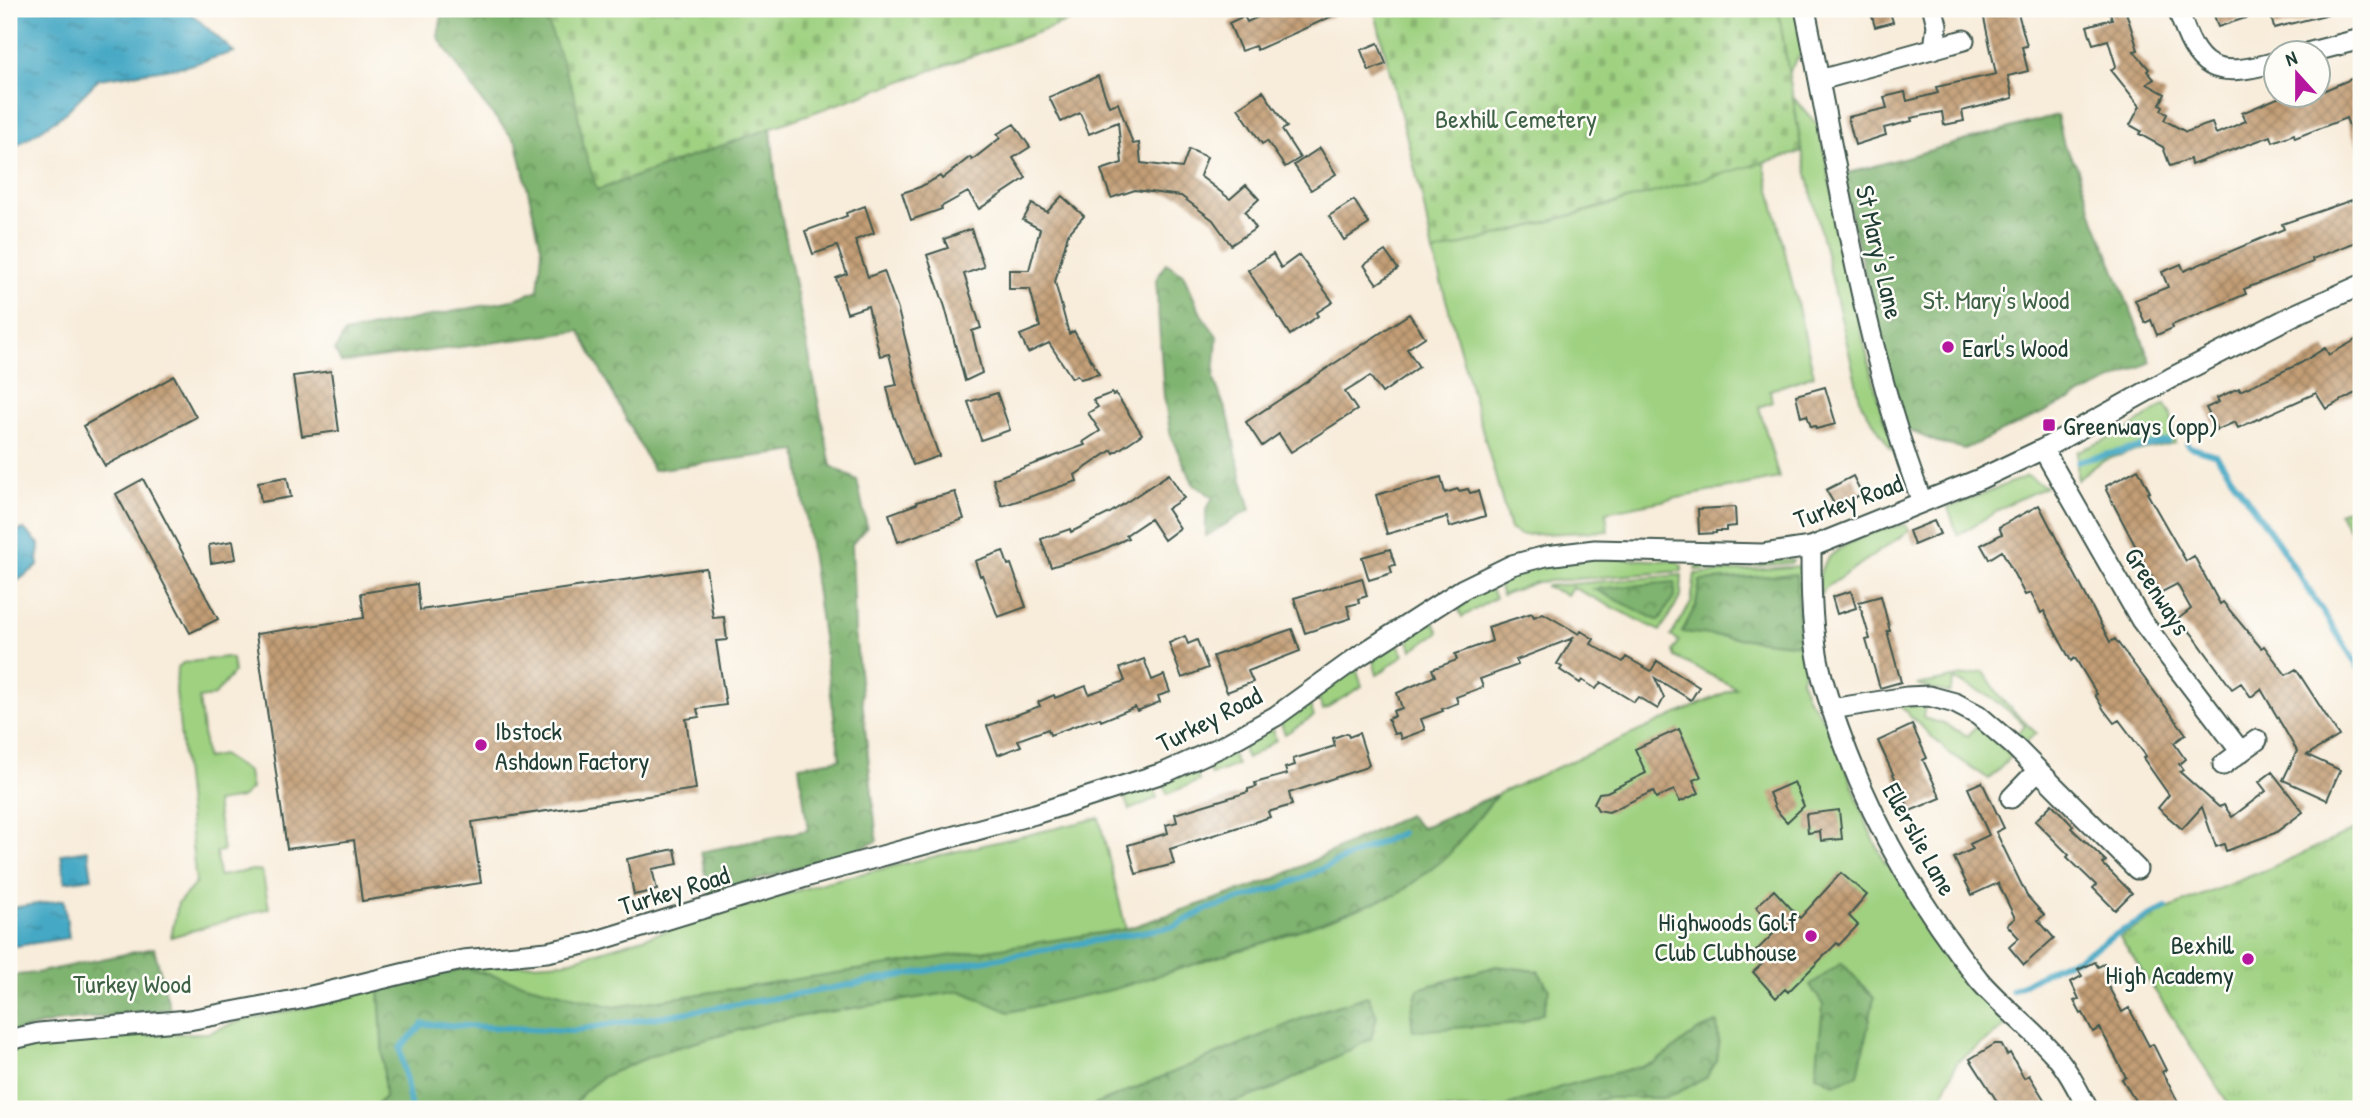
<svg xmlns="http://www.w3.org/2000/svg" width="2370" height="1118" viewBox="0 0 2370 1118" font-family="'Patrick Hand',sans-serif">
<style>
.green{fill:#9fd181;stroke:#5f875a;stroke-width:2}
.forest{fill:url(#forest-crowns);stroke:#4f7852;stroke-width:2}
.cemetery{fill:url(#cemetery-stones);stroke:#5f875a;stroke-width:2}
.park{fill:url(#park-tufts);stroke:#5f875a;stroke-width:2}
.water{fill:url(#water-ripples);stroke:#32727c;stroke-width:2}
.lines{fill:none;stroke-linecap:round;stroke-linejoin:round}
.stream{stroke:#45a8c4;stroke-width:6}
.building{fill:url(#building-cross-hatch)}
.minor-casing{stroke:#40574d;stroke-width:23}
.minor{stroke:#fff;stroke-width:19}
.poi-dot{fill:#b5179e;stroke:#fdfcf7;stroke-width:2.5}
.labels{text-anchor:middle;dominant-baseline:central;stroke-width:5;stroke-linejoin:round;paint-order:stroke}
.park-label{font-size:26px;fill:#3f6247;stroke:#fdfcf7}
.street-label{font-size:26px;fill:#1f3d34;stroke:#fdfcf7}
.poi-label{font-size:26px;fill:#1f3d34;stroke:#fdfcf7;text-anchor:start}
</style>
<defs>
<pattern id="forest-crowns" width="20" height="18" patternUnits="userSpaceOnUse" patternTransform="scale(1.75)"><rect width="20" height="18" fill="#7fb36f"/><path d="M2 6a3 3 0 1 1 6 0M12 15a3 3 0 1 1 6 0" fill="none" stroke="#67935c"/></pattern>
<pattern id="cemetery-stones" width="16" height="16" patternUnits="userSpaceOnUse" patternTransform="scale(1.75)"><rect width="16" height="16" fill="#9fd181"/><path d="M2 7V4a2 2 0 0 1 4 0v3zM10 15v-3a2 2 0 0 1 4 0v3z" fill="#88b470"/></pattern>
<pattern id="park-tufts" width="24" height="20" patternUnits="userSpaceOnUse" patternTransform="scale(1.75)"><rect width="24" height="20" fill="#9fd181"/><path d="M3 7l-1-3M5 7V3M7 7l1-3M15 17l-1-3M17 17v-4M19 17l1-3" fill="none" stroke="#88b470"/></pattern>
<pattern id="water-ripples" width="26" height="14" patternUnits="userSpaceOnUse" patternTransform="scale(1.75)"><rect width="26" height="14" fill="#45a8c4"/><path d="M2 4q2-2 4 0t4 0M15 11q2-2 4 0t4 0" fill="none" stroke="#398aa0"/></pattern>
<pattern id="building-cross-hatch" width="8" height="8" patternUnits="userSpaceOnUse" patternTransform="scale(1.75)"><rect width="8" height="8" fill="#c39e76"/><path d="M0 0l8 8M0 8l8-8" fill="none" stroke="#9e8262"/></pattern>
</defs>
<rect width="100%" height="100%" fill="#fdfcf7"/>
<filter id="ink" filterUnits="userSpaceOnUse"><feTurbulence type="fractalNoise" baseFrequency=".0143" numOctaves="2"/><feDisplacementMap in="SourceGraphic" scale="14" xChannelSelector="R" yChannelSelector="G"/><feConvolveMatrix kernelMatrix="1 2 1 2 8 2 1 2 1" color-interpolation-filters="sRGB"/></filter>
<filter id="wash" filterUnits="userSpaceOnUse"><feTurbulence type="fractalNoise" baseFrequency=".00686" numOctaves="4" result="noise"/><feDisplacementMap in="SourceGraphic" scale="28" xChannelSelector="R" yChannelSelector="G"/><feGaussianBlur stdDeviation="1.57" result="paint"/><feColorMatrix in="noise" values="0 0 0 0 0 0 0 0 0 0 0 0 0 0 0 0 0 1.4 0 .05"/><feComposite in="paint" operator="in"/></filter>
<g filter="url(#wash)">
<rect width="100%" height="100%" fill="#f8ecda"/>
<!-- green -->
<path class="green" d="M1778,9H1797L1805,47L1788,73Z
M1737,50L1814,375L1770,390L1772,402L1759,407L1779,478L1606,512L1608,531L1520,535L1510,529L1433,253L1617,203Z
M1793,97L1819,127L1857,315L1883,418L1891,437L1892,451L1861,403L1802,152Z
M2165,405L2171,415L2175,443L2127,453L2102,461L2077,480V452L2124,432Z
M2027,476L2046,487L2010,503L1958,535L1948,508Z
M1906,525L1909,531L1824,589L1820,596C1820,590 1818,581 1820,574C1824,547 1882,526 1906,525Z
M1596,558L1677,561L1682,566V571L1537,582L1502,595L1497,581L1532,567Z
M1791,559L1793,560L1791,563L1695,570L1696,566L1700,563Z
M1801,566L1804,573L1809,655L1801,679L1807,697L1832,730L1868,827L1885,863L1891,865L2011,1022L1957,1062L1938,1105L1941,1109H9V1050L39,1043L160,1034L208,1033L242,1020L320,1005L434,973L464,968L565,962L826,882L1099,818L1126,929L1273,880L1408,815L1421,828L1736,688L1675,657L1673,651L1679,641L1671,636L1691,603L1695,574Z
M1682,575L1681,596L1660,631L1572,587L1567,595L1545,586Z
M1486,585L1490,587L1495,598L1462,617L1457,605L1458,602Z
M1430,620L1433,621L1439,632L1412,650L1407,634Z
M1394,642L1398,644L1404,655L1377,675L1372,657Z
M226,657L232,659L234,672L214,696L199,698L206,758L222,755L248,772L251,789L241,798L216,802L223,851L216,852L219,876L253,870L262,871L269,908L171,937L178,903L196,883L176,691L177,668L183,663Z
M1356,668L1362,686L1323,710L1317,695Z
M1984,672L2003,701L2036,733L2024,744L2015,736L2025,726C2005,705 1982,690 1954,680L1949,693L1917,685Z
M1308,701L1314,716L1285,734L1280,721Z
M1925,704L1923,718L1944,724L1968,736L1977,725L2012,756L1989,779L1948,752L1899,705Z
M1271,726L1276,740L1247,759L1241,744Z
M1230,750L1237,765L1211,775L1205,761Z
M1194,766L1199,781L1167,794L1163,780Z
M1153,785L1157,798L1129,810L1124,796Z"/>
<!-- forest -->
<path class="forest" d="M443,9H543L575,97L584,148L598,190L771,128L777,194L831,466L857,480L867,527L852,544L855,632L877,841L845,856L799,867L709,895L701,852L808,830L799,766L840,759L797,451L653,470L580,331L341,363L335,350L345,333L512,300L538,290L542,251L517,143L483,103L438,37Z
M2057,115L2064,146L2076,164L2095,221L2151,362L1965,449L1937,442L1905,429L1874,312L1842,175Z
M1166,263L1183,274L1201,314L1217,336L1214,379L1229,419L1242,480L1251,509L1206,536V510L1213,497L1194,485L1171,437L1164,397L1156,280Z
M1796,574L1800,645L1682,632L1696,605L1700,581Z
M1675,582V595L1659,621L1594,589Z
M1497,795L1447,857L1398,894L1263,943L1115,989L1009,1012L961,991L772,1021L661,1052L604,1076L585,1091L571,1109H371L385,1097L379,989L464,968L614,1007L1126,929L1273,880L1408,815L1421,828Z
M154,948L170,1009L55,1022L9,1033V976L36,973Z
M1842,963L1874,998L1858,1075L1834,1084L1816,1075L1823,1005L1810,985Z
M1496,966L1538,971L1549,989L1543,1013L1522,1023L1413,1031L1411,1013L1418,989Z
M1368,996L1377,1016L1371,1039L1273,1089L1214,1109H1085L1320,1011Z
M1717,1023L1719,1044L1717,1061L1706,1078L1667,1098H1606L1575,1109H1499L1564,1086L1654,1063L1699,1030Z"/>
<!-- cemetery -->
<path class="cemetery" d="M543,9H1103L597,190L584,148L575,97Z
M1374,9H1778L1802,152L1433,253L1422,197Z"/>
<!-- park -->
<path class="park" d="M2361,502V547L2339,513Z
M2361,827V1109H2232L2120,937L2170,908L2268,869Z"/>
<!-- water -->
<path class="water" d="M9,9H186L234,52L186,66L99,79L63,115L9,151Z
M24,529L39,544L38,566L9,587V534Z
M88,850L92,878L65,882L61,854Z
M64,900L69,938L9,947V908Z"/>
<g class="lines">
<!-- stream -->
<path class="stream" d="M2187,444L2190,447L2216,455L2281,547L2361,671
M2078,461L2168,441
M2012,991L2060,964L2077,959L2118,933L2166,908
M411,1109L400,1048L423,1024L571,1031L794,995L1175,926L1205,910L1284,886L1401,833"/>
</g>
<g id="blocks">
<!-- building -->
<path class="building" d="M1276,9H1348L1257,50L1255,46L1241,51L1229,23L1244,16L1247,22Z
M1870,9H1889L1893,22L1875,27Z
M1982,9H2013L2014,14L2018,13L2027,46L2022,47L2028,71L2008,76L2013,98L1962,111L1964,121L1944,125L1942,112L1911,118L1912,121L1884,128L1886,135L1855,145L1848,117L1887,108L1884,97L1905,92L1907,101L1938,93L1936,87L1996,74Z
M2109,9H2125L2138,50L2134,51L2149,69L2147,71L2154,79L2147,84L2165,94L2160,104L2163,106L2161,110L2167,114L2164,120L2186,132L2212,123L2216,134L2246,121L2242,113L2287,94H2318V93L2358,76L2361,84V155L2346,118L2295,138L2294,134L2273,142L2271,136L2191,165L2190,159L2170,166L2163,147L2139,134L2141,131L2130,125L2140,106L2111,70L2116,66L2108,40L2093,44L2087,26L2112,19Z
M2212,9H2264V12L2218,27Z
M2269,9H2328L2329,14L2274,28Z
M1378,43L1386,64L1369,71L1361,50Z
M1098,76L1109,106L1118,103L1133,144L1139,143L1141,163L1182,168L1189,149L1207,157L1200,176L1230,199L1246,185L1259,199L1245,212L1256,228L1231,245L1213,220L1181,196L1135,190L1111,198L1101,170L1122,163L1118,122L1089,134L1080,113L1061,122L1049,97Z
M1263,91L1287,127L1282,130L1300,158L1285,167L1267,141L1262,144L1238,108Z
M1014,124L1030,147L1013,158L1026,178L979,209L968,192L941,207L942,209L911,220L902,193L920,187L940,176L942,179L970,157L972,160L1000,138L997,134Z
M1320,148L1336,174L1311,190L1294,165Z
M1062,196L1084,216L1068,234L1055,282L1069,334L1074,331L1099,374L1080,379L1077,375L1072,378L1049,343L1028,353L1020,335L1040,327L1030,289H1009V270H1029L1040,229L1023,220L1032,204L1047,212Z
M2361,197V240L2312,259L2313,262L2244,289L2246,294L2172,325L2173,328L2157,335L2151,320L2145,323L2135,300L2168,287L2162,272L2181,264L2184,271L2284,229L2282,224Z
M1354,200L1369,224L1344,240L1329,216Z
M865,206L874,233L855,240L868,277L884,271L898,310L924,413L939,456L913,465L893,413L887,387L897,385L889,354L880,356L868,306L847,313L836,278L847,274L837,246L813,254L805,231L847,216L846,213Z
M971,229L984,267L964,274L981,328L972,331L982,373L965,381L945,307L927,255L948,248L944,239Z
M1385,251L1398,269L1377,284L1364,265Z
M1273,254L1281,268L1299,255L1333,302L1316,313L1318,316L1290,335L1248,270Z
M1409,314L1425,337L1407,349L1419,367L1382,393L1370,376L1358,384L1345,392L1357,410L1291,452L1279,434L1262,446L1246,422Z
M2361,337V390L2326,409L2316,393L2238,428L2235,422L2217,430L2206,408L2219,402L2217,398L2239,388L2240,391L2301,363L2325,348L2329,355Z
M331,371L339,431L302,436L293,376Z
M174,376L196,417L105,466L83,426Z
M1825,387L1836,424L1816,429L1815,426L1811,427L1807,415L1801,417L1796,395Z
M997,393L1010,430L981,440L968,402Z
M1112,393L1113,396L1116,394L1142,434L1114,453L1112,450L1075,475L1077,481L1002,506L993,479L1085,445L1083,442L1100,431L1088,413L1098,407L1093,400Z
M2138,469L2150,492L2147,493L2186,561L2194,556L2220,604L2223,602L2261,648L2264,646L2286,675L2296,669L2339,736L2307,755L2340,770L2327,800L2283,780L2297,751L2261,689L2251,697L2241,683L2232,689L2192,634L2178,619L2191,609L2177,584L2160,593L2106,490L2107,489L2106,486Z
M1169,474L1184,498L1167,509L1180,528L1164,540L1150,519L1126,535L1128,538L1100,551L1051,567L1041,539L1070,529L1071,532L1110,513Z
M1853,476L1862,494L1836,507L1826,490Z
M287,477L291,497L261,502L258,482Z
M1441,477L1445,493L1458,489L1459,491L1468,489L1470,493L1478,491L1485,516L1450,527L1447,517L1387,534L1376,495Z
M143,479L218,619L190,633L116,494Z
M955,492L964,519L898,542L889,514L917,504L916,502Z
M2039,505L2110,642L2115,639L2186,734L2174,743L2185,759L2179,764L2183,770L2180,772L2219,807L2224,805L2232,817L2266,791L2259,782L2272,772L2303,812L2275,833L2226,851L2224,844L2216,847L2202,807L2182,829L2158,808L2169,795L2143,758L2146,756L2119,720L2114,723L2104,710L2095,695L2097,694L2075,658L2071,661L2044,611L2041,613L2031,593L2025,595L2002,551L1989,559L1981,545L2002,534L1999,527Z
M1735,507L1736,526L1726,527V531H1716V533L1699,534L1698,509Z
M1934,521L1940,534L1914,545L1909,531Z
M233,541L236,559L211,563L209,545Z
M1390,549L1395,565L1390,566L1392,573L1369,580L1362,557Z
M1003,551L1008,565L1011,564L1026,607L998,617L982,575L980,576L975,561Z
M706,568L713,618L724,617L727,640L716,641L726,705L697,709L699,717L686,719L696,789L472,822L481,883L362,901L354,840L287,849L256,634L364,618L361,593L417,584L420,610Z
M1362,578L1367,596L1358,599L1359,603L1347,606L1351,618L1305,633L1294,598Z
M1851,591L1856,608L1837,614L1832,597Z
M1881,596L1890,631H1887L1901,682L1880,688L1866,640L1870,639L1859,602Z
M1532,613L1534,617L1543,613L1579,634L1581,631L1594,639L1591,644L1623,662L1626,657L1651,671L1657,661L1699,687L1691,700L1655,678L1664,698L1658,709L1638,697L1634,702L1601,682L1596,689L1582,680L1580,683L1560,670L1562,667L1557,664L1573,638L1516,660L1518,665L1480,679L1483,687L1456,697L1458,703L1442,709L1443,711L1421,719L1425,730L1401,739L1399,733L1394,734L1388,719L1395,716L1393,711L1402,708L1397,693L1435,676L1432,669L1457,660L1455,654L1492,641L1488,627Z
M1292,629L1300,651L1248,671L1253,682L1227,692L1213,656Z
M1185,636L1188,644L1197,640L1208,668L1182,678L1169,643Z
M1144,659L1152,680L1164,675L1170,692L1158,696L1160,702L1137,711L1135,707L1101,721L1100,718L1092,721L1091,720L1050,735L1048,729L1018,740L1021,746L998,755L987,726L1040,706L1038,702L1054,695L1055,698L1086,686L1089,694L1125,681L1120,668Z
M1912,725L1927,758L1923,760L1941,798L1910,811L1878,741Z
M1679,729L1701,777L1693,780L1699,793L1680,802L1674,790L1656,798L1653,791L1609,812L1598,810L1594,803L1599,793L1607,792L1646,773L1635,749Z
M1347,733L1349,737L1359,733L1369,764L1367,767L1289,793L1292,805L1268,812L1270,817L1170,849L1174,864L1136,874L1128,845L1168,833L1166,825L1177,822L1175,814L1248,792V789L1256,787L1255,783L1287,774L1285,768L1295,765L1293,759L1335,746L1333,738Z
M1794,782L1804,806L1787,822L1776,810L1769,793Z
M1982,782L2004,828L1996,832L2027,896L2044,915L2038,920L2054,938L2024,965L2009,947L2019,938L2007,925L2015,918L1998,883L1972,895L1954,858L1973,849L1970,844L1989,835L1968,788Z
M2052,804L2073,826L2071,828L2106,861L2103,864L2132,893L2115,910L2093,888L2096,885L2067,857L2069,855L2035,821Z
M1839,810L1842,839L1821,841L1820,831L1808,833L1806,814Z
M675,849L678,864L652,869L657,890L634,895L627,859Z
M1841,873L1867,895L1849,916L1858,925L1839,945L1837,943L1788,992L1785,989L1776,998L1753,972L1762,964L1753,954L1777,930L1756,907L1774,890L1800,918Z
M2095,962L2098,967L2104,964L2112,979L2106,982L2122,1012L2129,1008L2149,1046L2153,1044L2166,1070L2162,1072L2182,1109H2140L2122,1079L2126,1077L2100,1028L2093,1032L2083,1013L2081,1014L2074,1001L2079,999L2071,982L2082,976L2078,970Z
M1995,1044H2001L2007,1055L2010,1053L2024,1078L2029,1075L2050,1109H2002L1970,1059Z"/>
</g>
</g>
<g filter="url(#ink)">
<use href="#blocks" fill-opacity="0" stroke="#40574d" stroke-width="2"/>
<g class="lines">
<!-- minor casing -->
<g class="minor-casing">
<path id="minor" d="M1805,9C1839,175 1862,343 1922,502
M1933,9L1937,25L1934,49
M2178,9C2197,71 2214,79 2276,62
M2311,52L2361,39
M1820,80L1964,40
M2043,449L2141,620L2241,752
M1811,547C1811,582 1811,618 1817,653C1821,679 1830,705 1839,730C1871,820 1919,905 1979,980C2000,1005 2029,1026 2051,1051C2067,1067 2077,1089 2088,1109
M1831,709L1907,697L1929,696L1955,703L1978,715L2014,746L2137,869
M2223,765L2257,740
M2011,798L2038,770
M9,1040L39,1033L189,1020L295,1000L434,966L463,960L547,952L590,943L809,876L1035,814L1166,772L1221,747L1276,716L1359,656L1463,589L1512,565L1546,556L1595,550L1763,554L1811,547L1980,479L2043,449L2171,378L2296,314L2361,285"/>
</g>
<!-- minor -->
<use href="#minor" class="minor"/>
</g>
</g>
<!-- markers -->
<g class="poi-dot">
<circle cx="1948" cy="347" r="7"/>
<rect x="2042" y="418" width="14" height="14" rx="3.5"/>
<circle cx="481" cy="745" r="7"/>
<circle cx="1811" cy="936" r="7"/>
<circle cx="2248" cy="959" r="7"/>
</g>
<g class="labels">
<!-- park labels -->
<g class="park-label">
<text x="1516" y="118">Bexhill Cemetery</text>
<text x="1996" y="299">St. Mary's Wood</text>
<text x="132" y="983">Turkey Wood</text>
</g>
<!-- street labels -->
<g class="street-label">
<text transform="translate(1880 252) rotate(77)">St Mary's Lane</text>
<text transform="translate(1848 501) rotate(-20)">Turkey Road</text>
<text transform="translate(2158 591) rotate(57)">Greenways</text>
<text transform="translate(1209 719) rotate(-27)">Turkey Road</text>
<text transform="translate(1920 839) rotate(61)">Ellerslie Lane</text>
<text transform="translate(674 890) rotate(-17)">Turkey Road</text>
</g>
<!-- poi labels -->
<g class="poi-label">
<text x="1962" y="347">Earl's Wood</text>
<text x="2063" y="425">Greenways (opp)</text>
<text x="495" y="730">Ibstock<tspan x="495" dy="30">Ashdown Factory</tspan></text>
<text x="1797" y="921" text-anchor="end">Highwoods Golf<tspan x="1797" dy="30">Club Clubhouse</tspan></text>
<text x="2234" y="944" text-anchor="end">Bexhill<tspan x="2234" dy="30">High Academy</tspan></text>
</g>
</g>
<!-- margin -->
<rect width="2370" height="1118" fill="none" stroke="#fdfcf7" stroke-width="35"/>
<!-- north arrow -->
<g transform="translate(2297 74) rotate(339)"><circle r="33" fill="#fdfcf7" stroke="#a4b0a9" stroke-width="2"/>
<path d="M0-5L12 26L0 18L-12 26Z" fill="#b5179e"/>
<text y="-10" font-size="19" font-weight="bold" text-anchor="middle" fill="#1f3d34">N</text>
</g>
</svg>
